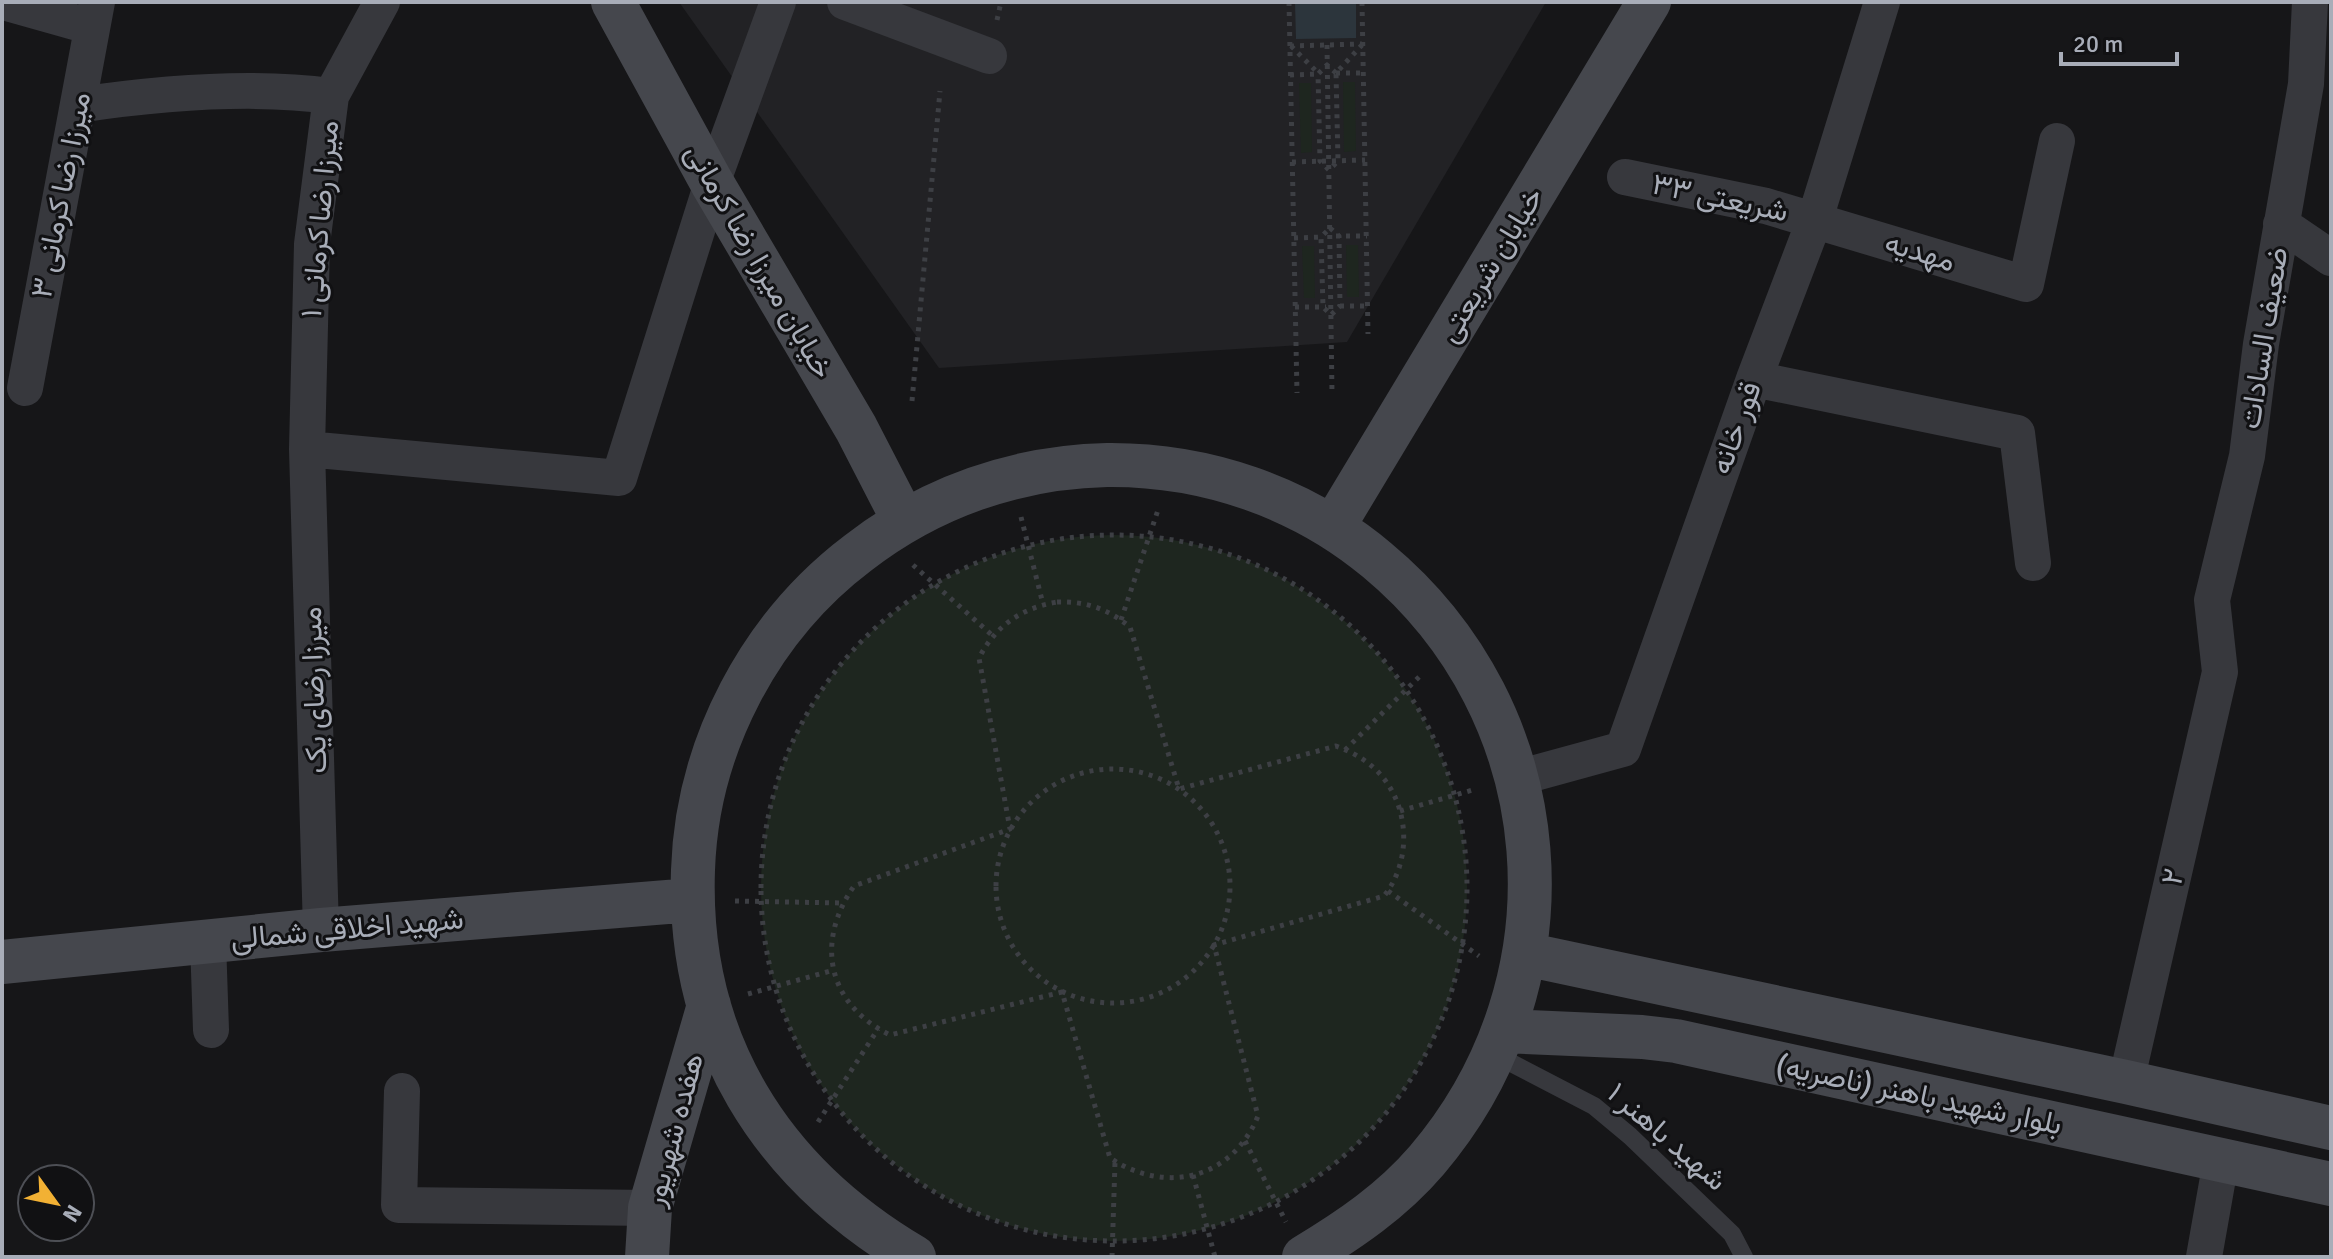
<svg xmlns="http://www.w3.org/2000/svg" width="2333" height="1259" viewBox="0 0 2333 1259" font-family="Signika,Vazirmatn,sans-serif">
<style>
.built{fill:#222225}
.green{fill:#1e261f}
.water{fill:#2c353c}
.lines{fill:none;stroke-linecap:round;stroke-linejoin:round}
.path{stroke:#3d3f44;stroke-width:5;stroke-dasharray:4 6;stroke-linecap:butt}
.lane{stroke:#37383d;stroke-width:18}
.street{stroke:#37383d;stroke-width:36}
.secondary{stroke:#45474d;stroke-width:44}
.labels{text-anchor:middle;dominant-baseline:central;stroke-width:6;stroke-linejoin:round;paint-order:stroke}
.street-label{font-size:30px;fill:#a8adb8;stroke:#111113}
</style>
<rect width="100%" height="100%" fill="#161618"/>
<!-- built -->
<path class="built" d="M679,2H1546L1347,342L939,368Z"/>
<!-- green -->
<path class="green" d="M1343,82H1355L1356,151L1344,152Z
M1299,83H1311L1312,152L1301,153Z
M1346,245H1358L1359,297H1347Z
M1302,246H1314L1315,298H1304Z
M761 888a353 353 0 1 1 706 0a353 353 0 1 1-706 0Z"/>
<!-- water -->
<path class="water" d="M1295,2H1356V38L1296,39Z"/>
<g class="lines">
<!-- path -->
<path class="path" d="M1289,2L1297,393
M1362,2L1368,334
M997,20L1001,2
M1327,45L1332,393
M1290,46L1362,44
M1291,46L1318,73
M1336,73L1327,65L1318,74L1320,161L1329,170L1338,161L1336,73L1362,45
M1336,73H1363
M1290,75L1318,74
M1292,162L1365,160
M1330,228L1339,236L1340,306L1331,315L1323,307L1321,237Z
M1336,236H1367
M1294,238L1322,237
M1340,306H1367
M1295,307H1326
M912,401L940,91
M1021,517L1043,604
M761 888a353 353 0 1 1 706 0a353 353 0 1 1-706 0Z
M913,565L993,636
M1057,602C1086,601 1108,609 1130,627L1179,789L1336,746C1352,752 1367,760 1379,773C1410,806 1412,861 1384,896L1214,945L1258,1116C1232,1179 1166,1195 1110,1158L1062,992L890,1035C827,1004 815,942 854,886L1010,829L979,658C996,625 1022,608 1057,602Z
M1121,620L1159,507
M1345,750L1422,674
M996 886a117 117 0 1 1 234 0a117 117 0 1 1-234 0Z
M1400,811L1476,789
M1388,891L1479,956
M735,901L842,903
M748,994L834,970
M818,1122L878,1029
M1245,1141L1286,1222
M1193,1175L1215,1257
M1112,1257L1115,1162"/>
<!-- lane -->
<path class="lane" d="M1494,1054L1594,1106L1630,1136L1732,1234L1744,1257"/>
<!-- street -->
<path class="street" d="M3,2L92,27
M845,2L989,56
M78,105C159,93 250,85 331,96
M1625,177L1766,206L2026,284L2057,141
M2281,224L2331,258
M1754,379L2017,433L2033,563
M25,388L97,2
M307,449L619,478L712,183L778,2
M1517,778L1623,749L1754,379L1815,219L1882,2
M321,930L307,449L312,244L331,96L382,2
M208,941L211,1030
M2126,1082L2220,672L2212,600L2247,456L2261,344L2306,84L2310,2
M402,1091L399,1205L650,1208
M2204,1257L2221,1161"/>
<!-- secondary -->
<path class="secondary" d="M613,2L712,183L856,428L904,521
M1333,527L1649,2
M1525,954L2126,1082L2331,1128
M2,962L321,930L692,900
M1504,1031L1642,1037L1676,1041L2331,1184
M647,1257L650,1208L709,1005
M914,1257C770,1172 687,1040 693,870C697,746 760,627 858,553C930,497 1016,467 1107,465C1205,464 1302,497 1377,560C1560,712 1581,979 1427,1160C1392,1201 1349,1230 1304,1257"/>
</g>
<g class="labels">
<!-- street labels -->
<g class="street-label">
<text transform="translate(61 195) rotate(-79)">میرزا رضا کرمانی ۳</text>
<text transform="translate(1720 198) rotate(12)">شریعتی ۳۳</text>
<text transform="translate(320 219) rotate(-85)">میرزا رضا کرمانی ۱</text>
<text transform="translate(1920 252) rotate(17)">مهدیه</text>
<text transform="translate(759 261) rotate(60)">خیابان میرزا رضا کرمانی</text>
<text transform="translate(1491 265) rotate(-59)">خیابان شریعتی</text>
<text transform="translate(2264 338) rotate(-81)">ضعیف السادات</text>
<text transform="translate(1736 428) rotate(-70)">قور خانه</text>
<text transform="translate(314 690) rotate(-92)">میرزا رضای یک</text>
<text transform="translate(2173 877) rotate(-77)">۲</text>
<text transform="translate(347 929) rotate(-5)">شهید اخلاقی شمالی</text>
<text transform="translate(1919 1095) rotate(12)">بلوار شهید باهنر (ناصریه)</text>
<text transform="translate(674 1130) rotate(-75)">هفده شهریور</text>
<text transform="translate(1667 1137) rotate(41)">شهید باهنر ۱</text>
</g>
</g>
<!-- border -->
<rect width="2333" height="1259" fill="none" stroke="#a8adb8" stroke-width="8"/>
<!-- north arrow -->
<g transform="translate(56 1203) rotate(123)"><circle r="38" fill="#111113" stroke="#4d4f55" stroke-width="2"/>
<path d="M0-6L14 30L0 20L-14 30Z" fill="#f2b134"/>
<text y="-12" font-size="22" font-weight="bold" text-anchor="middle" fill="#a8adb8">N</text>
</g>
<!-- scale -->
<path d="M2061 52v12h116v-12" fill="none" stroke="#a8adb8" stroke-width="4"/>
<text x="2073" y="52" font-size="24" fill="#a8adb8" stroke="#111113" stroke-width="6" paint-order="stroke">20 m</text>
</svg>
